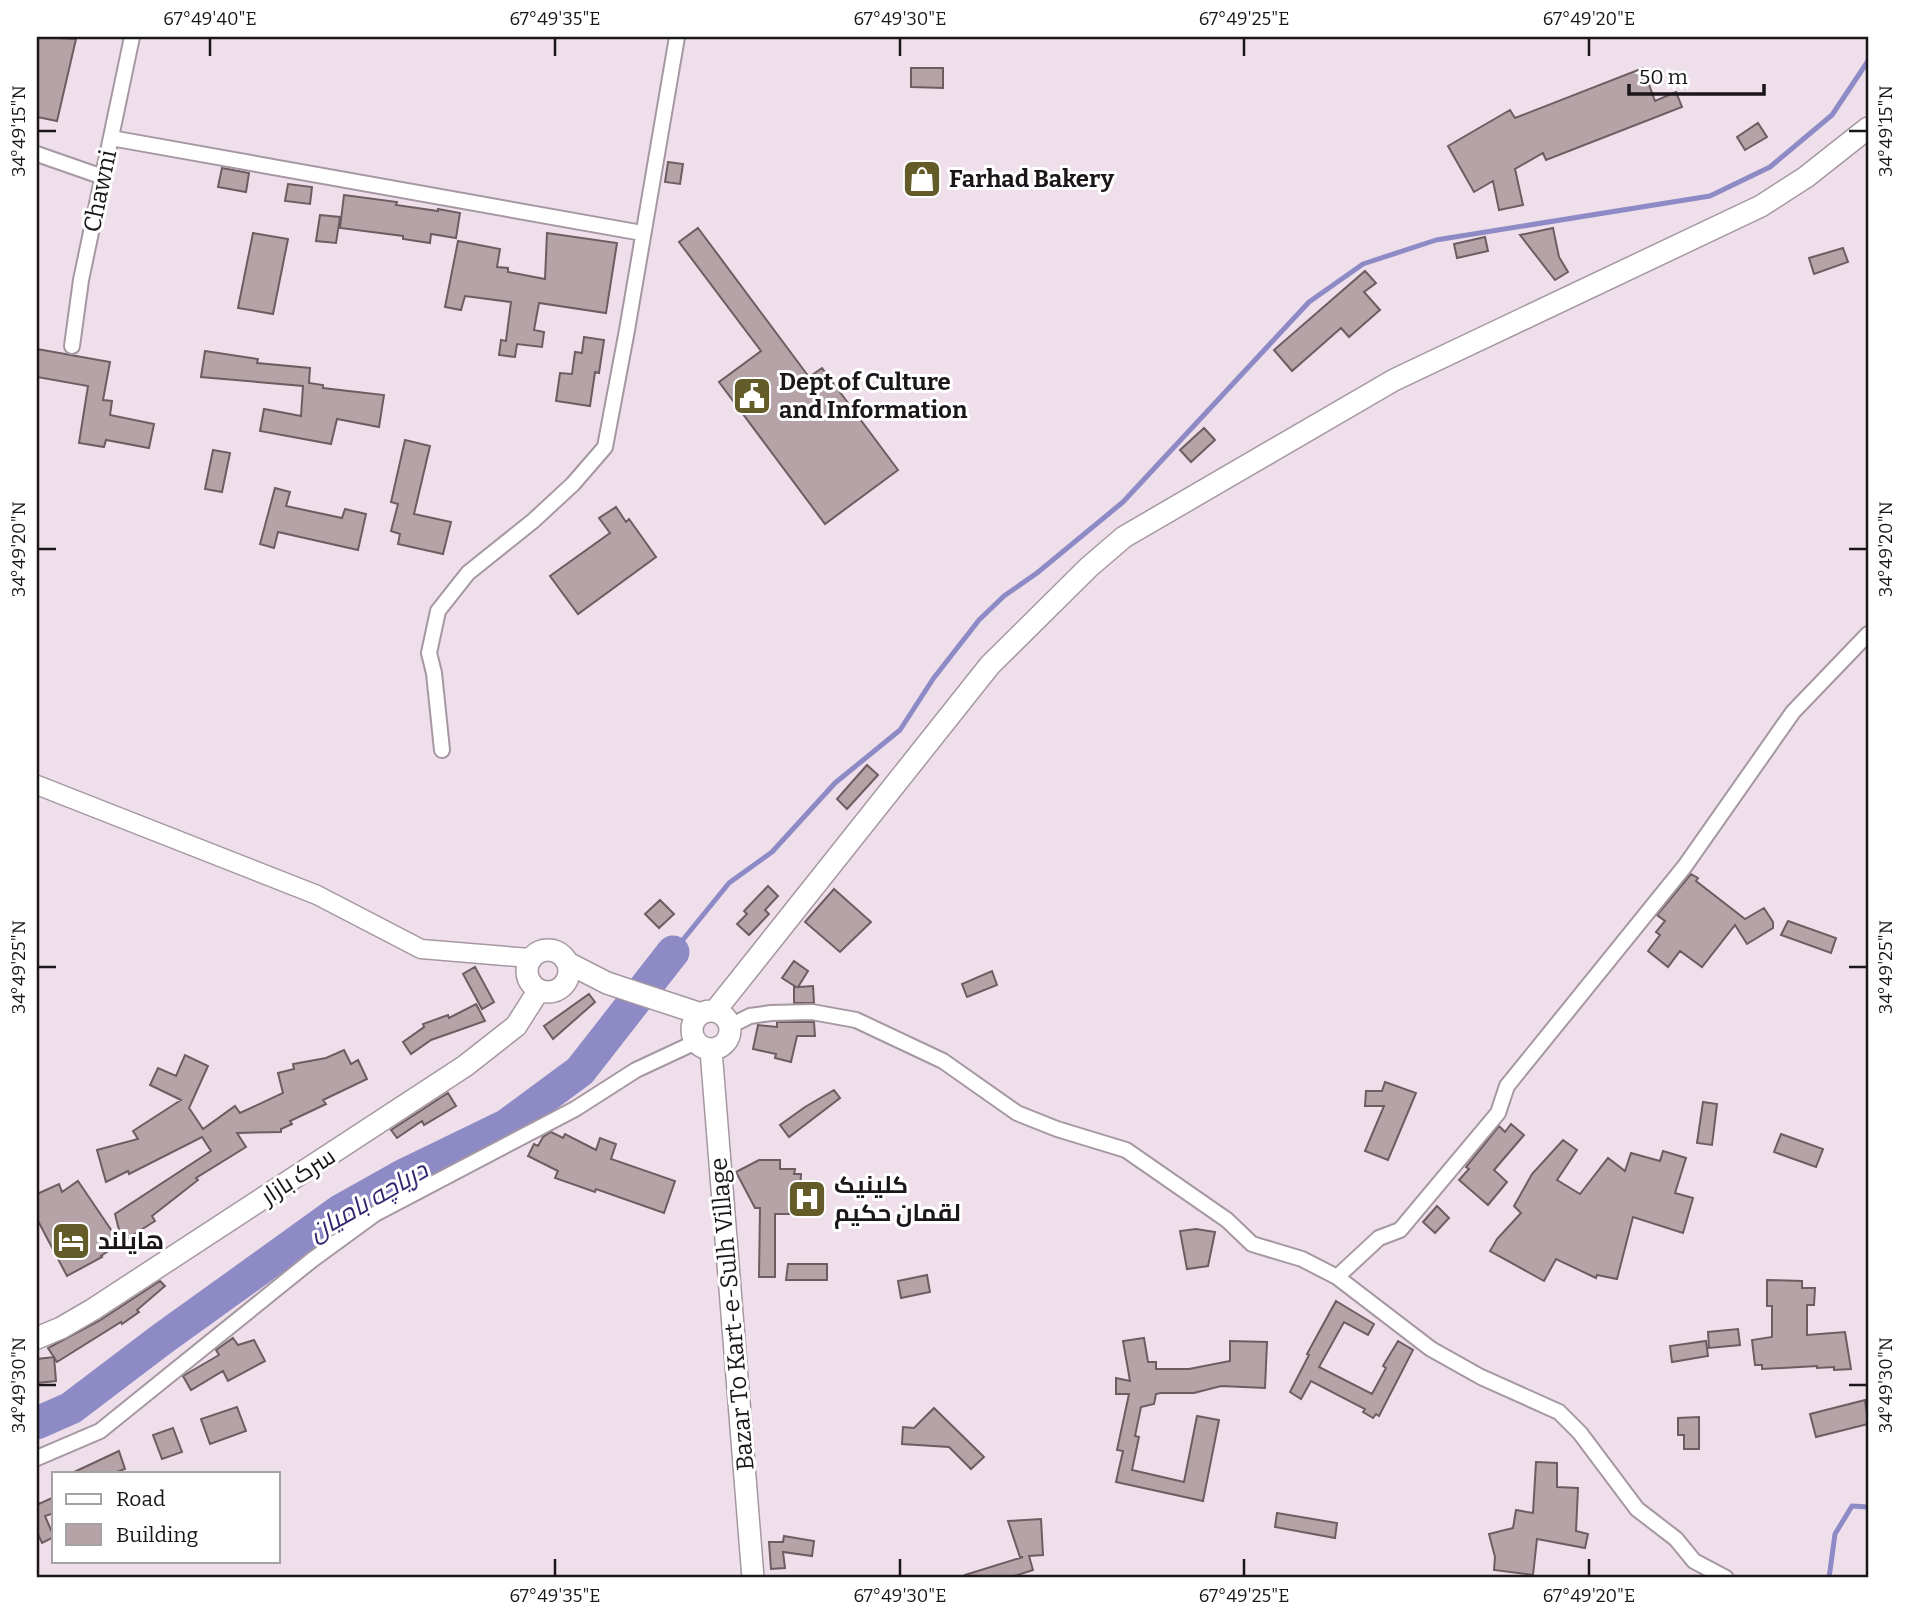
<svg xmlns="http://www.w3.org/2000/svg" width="1905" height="1615" viewBox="0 0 1905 1615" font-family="Bitter,Cairo,serif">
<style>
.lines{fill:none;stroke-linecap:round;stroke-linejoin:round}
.stream{stroke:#8d8ac6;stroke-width:5}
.river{stroke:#8d8ac6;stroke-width:33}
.building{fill:#b5a3a8;stroke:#6d5d61;stroke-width:2}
.minor-casing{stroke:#a698a2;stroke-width:18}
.tertiary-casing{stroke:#a698a2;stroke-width:21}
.secondary-casing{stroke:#a698a2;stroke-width:24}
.minor{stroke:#fff;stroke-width:14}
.tertiary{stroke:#fff;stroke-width:18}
.secondary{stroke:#fff;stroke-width:21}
.ticks{fill:none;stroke:#1b1619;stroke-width:2.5}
.labels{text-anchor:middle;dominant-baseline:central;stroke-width:6;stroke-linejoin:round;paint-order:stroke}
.poi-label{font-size:24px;font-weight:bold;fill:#1b1619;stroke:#fff;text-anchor:start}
.street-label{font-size:24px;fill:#1b1619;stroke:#fff}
.water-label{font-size:26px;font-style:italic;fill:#34276f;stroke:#fff}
.neatline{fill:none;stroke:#1b1619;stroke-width:2.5}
.ticks-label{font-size:18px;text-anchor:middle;fill:#1b1619}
</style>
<rect width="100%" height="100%" fill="#eedfea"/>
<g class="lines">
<!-- stream -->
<path class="stream" d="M673,952L729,883L772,852L835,783L900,730L933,679L979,620L1004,596L1037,573L1123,502L1309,302L1363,264L1436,240L1710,196L1770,167L1832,115L1868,61
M1829,1578L1835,1534L1852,1506L1868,1507"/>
<!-- river -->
<path class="river" d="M37,1423L71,1408L162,1339L340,1211L406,1174L507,1125L580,1071L673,952"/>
</g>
<!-- building -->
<path class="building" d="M37,37L76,39L57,121L37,117Z
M911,68H943V88L911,87Z
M1643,68L1655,101L1676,92L1682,107L1546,160L1543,153L1515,169L1523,205L1499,210L1493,181L1474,192L1448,146L1510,110L1515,118Z
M1758,123L1767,137L1745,150L1737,137Z
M668,162L683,164L680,184L665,182Z
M222,168L249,173L246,192L218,187Z
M288,184L312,187L310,204L285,201Z
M344,195L397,202L396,205L438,211V209L460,213L456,238L431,234L430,243L403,239V236L340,228Z
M320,215L340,217L336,243L316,241Z
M698,228L809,377L822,368L898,470L825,524L719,382L761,351L679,242Z
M1553,228L1559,257L1568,272L1555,280L1520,235Z
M253,233L288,239L273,314L238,308Z
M547,233L617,243L606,313L539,303L534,330L544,332L542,347L517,344L515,357L499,355L501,340L506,341L511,302L465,296L461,310L445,307L458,241L500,249L497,267L508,268V272L545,279Z
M1485,237L1488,251L1457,258L1454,244Z
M1843,248L1848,262L1814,274L1809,258Z
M1365,271L1376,283L1364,292L1380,310L1349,337L1341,328L1292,371L1274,350Z
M584,337L604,340L599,373L595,372L590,406L556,401L560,373L572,374L575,352L582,353Z
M37,349L110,362L103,400L112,401L110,415L154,424L149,448L106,440L104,447L79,443L88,386L37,377Z
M205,351L258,359L257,363L310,368L309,383L323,385V388L384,395L379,427L337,419L331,444L260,431L264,409L301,416L303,386L201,377Z
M1204,428L1215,440L1191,462L1180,450Z
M405,440L430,446L414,514L451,522L443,554L398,544L400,534L391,531L398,504L391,502Z
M213,450L230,453L222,492L205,489Z
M275,488L290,492L286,506L342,518L345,509L366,514L358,550L278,532L274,548L260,544Z
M616,507L626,522L629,519L656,557L578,614L550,576L610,533L599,518Z
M867,765L878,775L847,809L837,799Z
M1691,874L1698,878L1696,881L1745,919L1764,908L1773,922V928L1747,944L1735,925L1702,967L1680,951L1668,967L1648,951L1660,935L1656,932L1665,921L1657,915Z
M768,886L778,896L765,910L769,914L749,935L737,924L747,914L744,911Z
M834,889L871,922L840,952L805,922Z
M660,900L674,914L659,928L645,914Z
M1788,921L1836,938L1831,953L1781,935Z
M794,961L808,971L798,987L813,986L814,1003H794V987H796L782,978Z
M475,967L494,1002L482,1009L463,974Z
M992,971L997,985L967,997L962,984Z
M589,994L595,1002L553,1039L544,1026Z
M476,1004L485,1021L431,1040L411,1054L403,1042L424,1027L423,1024L448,1015L449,1018Z
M777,1022H814L815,1036H797L791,1062L775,1058L776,1054L753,1049L758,1025L777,1027Z
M344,1050L351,1064L358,1060L367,1079L323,1100L326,1104L290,1121L292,1124L281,1129V1132L237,1133L246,1147L196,1178L198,1180L152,1216L155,1221L122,1242L115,1214L211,1151L202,1137L129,1174L128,1171L106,1182L97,1150L138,1139L133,1131L181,1100L150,1085L158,1068L176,1076L185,1055L208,1066L189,1108L203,1129L235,1106L240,1113L283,1093L278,1073L294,1069L293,1064L326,1058Z
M1385,1082L1416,1093L1388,1160L1365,1151L1384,1106H1365L1366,1091H1382Z
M834,1090L840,1098L789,1137L780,1125L805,1107Z
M448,1093L456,1106L424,1125L422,1121L397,1138L391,1130Z
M1703,1102L1717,1104L1712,1145L1697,1143Z
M1511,1124L1524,1135L1494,1170L1507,1182L1488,1205L1459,1180L1469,1169L1466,1167L1499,1126L1505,1132Z
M551,1132L563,1138L565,1134L596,1150L600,1138L616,1144L611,1159L675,1181L664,1213L596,1189L595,1192L555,1178L558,1171L528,1156L534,1144L538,1146L543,1137Z
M1781,1134L1823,1149L1816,1167L1774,1152Z
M1563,1140L1577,1150L1557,1180L1580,1194L1608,1158L1625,1171L1631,1153L1660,1161L1663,1151L1686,1158L1675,1193L1693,1198L1683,1233L1633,1217L1617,1279L1597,1275L1596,1278L1556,1259L1544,1281L1490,1251L1497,1239L1521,1213L1514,1206L1532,1174Z
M759,1160H780V1169H795L794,1174H801L800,1192H816V1214H775V1277H759L760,1208H755L736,1172Z
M78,1181L120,1243L101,1256L102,1257L67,1276L37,1219V1194L59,1184L62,1192Z
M1437,1206L1449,1218L1435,1233L1423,1222Z
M1196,1229L1215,1232L1208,1266L1187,1269L1180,1231Z
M788,1264H827V1280H786Z
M927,1275L930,1292L901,1298L898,1281Z
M1767,1280L1802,1281V1288H1815L1814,1305H1807V1335L1845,1332L1851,1369L1834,1370V1367L1817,1368V1366L1762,1369V1365H1755L1752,1340L1772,1337V1306H1767Z
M160,1281L165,1286L137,1310L139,1312L122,1324L121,1322L57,1362L48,1348L99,1321Z
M1336,1301L1374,1324L1368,1335L1344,1322L1319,1367L1372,1394L1386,1368L1383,1366L1398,1341L1413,1350L1379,1416L1376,1414L1373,1418L1363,1412L1365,1409L1311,1381L1301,1399L1290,1392L1309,1355L1307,1354Z
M1738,1329L1740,1345L1709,1348L1708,1332Z
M233,1338L238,1345L254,1340L265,1361L228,1381L223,1371L191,1390L183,1376L219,1355L216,1350Z
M1144,1338L1148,1362H1156V1369H1189L1230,1361V1341L1267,1342L1265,1388L1221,1386L1194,1393H1161L1156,1394L1154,1404L1141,1407L1135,1436L1139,1437L1132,1470L1184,1482L1197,1416L1219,1420L1203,1501L1116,1482L1123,1451L1117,1450L1129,1394H1116V1378L1130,1381L1123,1341Z
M1706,1341L1708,1356L1672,1362L1670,1346Z
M54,1357L56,1381L37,1383V1359Z
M1865,1400L1868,1424L1816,1437L1810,1414Z
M237,1407L246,1431L210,1444L201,1419Z
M934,1408L984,1457L971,1469L949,1447L902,1444L903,1427L914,1428Z
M1699,1417V1449H1684V1435H1678V1418Z
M173,1428L182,1452L162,1459L153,1435Z
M119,1451L125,1469L114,1473H72Z
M1536,1462L1557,1463V1487L1578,1488L1576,1531L1588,1534L1585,1548L1537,1539L1533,1575L1494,1570L1495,1557L1489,1534L1513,1528L1516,1510L1533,1513Z
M54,1497V1513L45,1516L54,1537L42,1543L37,1532V1500L39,1504Z
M1277,1513L1337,1523L1335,1538L1275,1527Z
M1041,1519L1043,1555L1029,1556L1033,1570L1008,1578H966L965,1575L1023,1557H1020L1008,1521Z
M784,1536L814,1541L812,1556L783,1552L785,1568L771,1569L769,1542H783Z"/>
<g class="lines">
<!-- minor casing -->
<g class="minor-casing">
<path id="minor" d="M111,138L642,233
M37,154L103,177
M72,346L81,280L132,37
M442,750L434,673L429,653L438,611L468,573L533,521L573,484L605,447L627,330L677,37
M730,1026L750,1016L771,1013L812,1012L856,1020L943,1061L1017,1113L1057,1129L1126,1150L1227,1220L1252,1244L1302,1259L1337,1277L1431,1349L1481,1377L1559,1412L1580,1433L1637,1509L1676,1539L1694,1561L1726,1578
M1337,1277L1379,1238L1400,1230L1498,1113L1507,1086L1685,866L1793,712L1868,634
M37,1458L100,1431L312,1260L375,1214L575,1109L636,1070L696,1042"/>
</g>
<!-- tertiary casing -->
<g class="tertiary-casing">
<path id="tertiary" d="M37,785L317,895L421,949L530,958"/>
</g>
<!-- secondary casing -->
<g class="secondary-casing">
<path id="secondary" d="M527 971a21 21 0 1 1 42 0a21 21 0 1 1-42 0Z
M568,963L607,983L701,1014
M692 1030a19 19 0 1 1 38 0a19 19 0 1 1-38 0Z
M715,1011L990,665L1089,567L1124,537L1394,380L1761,206L1806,177L1868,128
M711,1050L753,1578
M37,1338L61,1328L92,1310L465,1066L516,1026L539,990"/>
</g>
<!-- minor -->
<use href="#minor" class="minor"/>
<!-- tertiary -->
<use href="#tertiary" class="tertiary"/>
<!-- secondary -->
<use href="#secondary" class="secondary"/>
</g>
<!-- ticks -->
<path class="ticks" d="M210,38V56M555,38V56M900,38V56M1244,38V56M1589,38V56M38,131H56M1849,131H1867M38,549H56M1849,549H1867M38,967H56M1849,967H1867M38,1385H56M1849,1385H1867M555,1559V1576M900,1559V1576M1244,1559V1576M1589,1559V1576"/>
<!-- icons -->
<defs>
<g id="shop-square" transform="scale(2.0125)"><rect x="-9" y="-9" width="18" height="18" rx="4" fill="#635c29" stroke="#fff"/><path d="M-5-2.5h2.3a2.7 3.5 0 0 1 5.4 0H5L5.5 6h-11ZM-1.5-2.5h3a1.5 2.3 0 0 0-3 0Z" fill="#fff"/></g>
<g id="civic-square" transform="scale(2.0125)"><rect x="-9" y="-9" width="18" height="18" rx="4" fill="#635c29" stroke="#fff"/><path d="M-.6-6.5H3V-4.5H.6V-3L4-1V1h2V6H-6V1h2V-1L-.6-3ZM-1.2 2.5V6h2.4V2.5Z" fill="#fff"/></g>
<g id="hospital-square" transform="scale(2.0125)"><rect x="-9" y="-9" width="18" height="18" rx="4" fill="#635c29" stroke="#fff"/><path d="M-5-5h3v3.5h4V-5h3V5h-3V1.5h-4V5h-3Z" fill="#fff"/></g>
<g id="hotel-square" transform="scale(2.0125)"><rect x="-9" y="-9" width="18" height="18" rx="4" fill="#635c29" stroke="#fff"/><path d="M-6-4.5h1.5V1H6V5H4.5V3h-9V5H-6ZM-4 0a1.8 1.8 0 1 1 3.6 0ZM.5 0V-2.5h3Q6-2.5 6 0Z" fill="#fff"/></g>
</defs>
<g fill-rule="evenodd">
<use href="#shop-square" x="922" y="179"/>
<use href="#civic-square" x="752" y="396"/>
<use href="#hospital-square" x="807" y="1199"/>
<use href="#hotel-square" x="71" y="1241"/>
</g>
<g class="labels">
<!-- poi labels -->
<g class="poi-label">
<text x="949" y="179">Farhad Bakery</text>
<text x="779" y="382">Dept of Culture<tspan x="779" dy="28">and Information</tspan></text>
<text x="834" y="1185">کلینیک<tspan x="834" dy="28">لقمان حکیم</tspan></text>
<text x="98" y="1241">هایلند</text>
</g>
<!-- street labels -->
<g class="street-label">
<text transform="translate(100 191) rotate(-78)">Chawni</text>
<text transform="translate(298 1176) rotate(-33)">سرک بازار</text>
<text transform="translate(732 1314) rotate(-95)">Bazar To Kart-e-Sulh Village</text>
</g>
<!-- water labels -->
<g class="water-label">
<text transform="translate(368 1201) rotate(-30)">دریاچه بامیان</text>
</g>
</g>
<!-- border -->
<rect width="1905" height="1615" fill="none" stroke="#ffffff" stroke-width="77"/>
<!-- legend -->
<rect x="52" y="1472" width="228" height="91" fill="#ffffff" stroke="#a4a2a3" stroke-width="2"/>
<rect x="66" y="1494" width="35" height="10" fill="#ffffff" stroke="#a4a2a3" stroke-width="2"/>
<text x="116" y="1506" font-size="21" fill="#1b1619">Road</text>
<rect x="66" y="1524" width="35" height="21" fill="#b5a3a8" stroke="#a4a2a3" stroke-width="2"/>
<text x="116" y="1542" font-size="21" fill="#1b1619">Building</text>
<!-- scale -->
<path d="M1629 84v10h135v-10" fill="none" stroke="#1b1619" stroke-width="3.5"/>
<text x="1639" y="84" font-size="21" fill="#1b1619" stroke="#ffffff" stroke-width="5" paint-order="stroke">50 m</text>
<rect x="38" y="38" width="1829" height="1538" class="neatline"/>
<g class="ticks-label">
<text x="210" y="25">67°49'40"E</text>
<text x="555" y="25">67°49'35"E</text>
<text x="900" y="25">67°49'30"E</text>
<text x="1244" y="25">67°49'25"E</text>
<text x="1589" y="25">67°49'20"E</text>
<text transform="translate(1886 131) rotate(-90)" y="6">34°49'15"N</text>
<text transform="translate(19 131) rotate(-90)" y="6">34°49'15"N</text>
<text transform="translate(1886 549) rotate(-90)" y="6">34°49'20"N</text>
<text transform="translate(19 549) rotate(-90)" y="6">34°49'20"N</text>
<text transform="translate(1886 967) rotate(-90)" y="6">34°49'25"N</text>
<text transform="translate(19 967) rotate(-90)" y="6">34°49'25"N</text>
<text transform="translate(1886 1385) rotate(-90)" y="6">34°49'30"N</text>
<text transform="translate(19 1385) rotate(-90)" y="6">34°49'30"N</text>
<text x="555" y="1602">67°49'35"E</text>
<text x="900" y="1602">67°49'30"E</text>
<text x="1244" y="1602">67°49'25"E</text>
<text x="1589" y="1602">67°49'20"E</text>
</g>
</svg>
